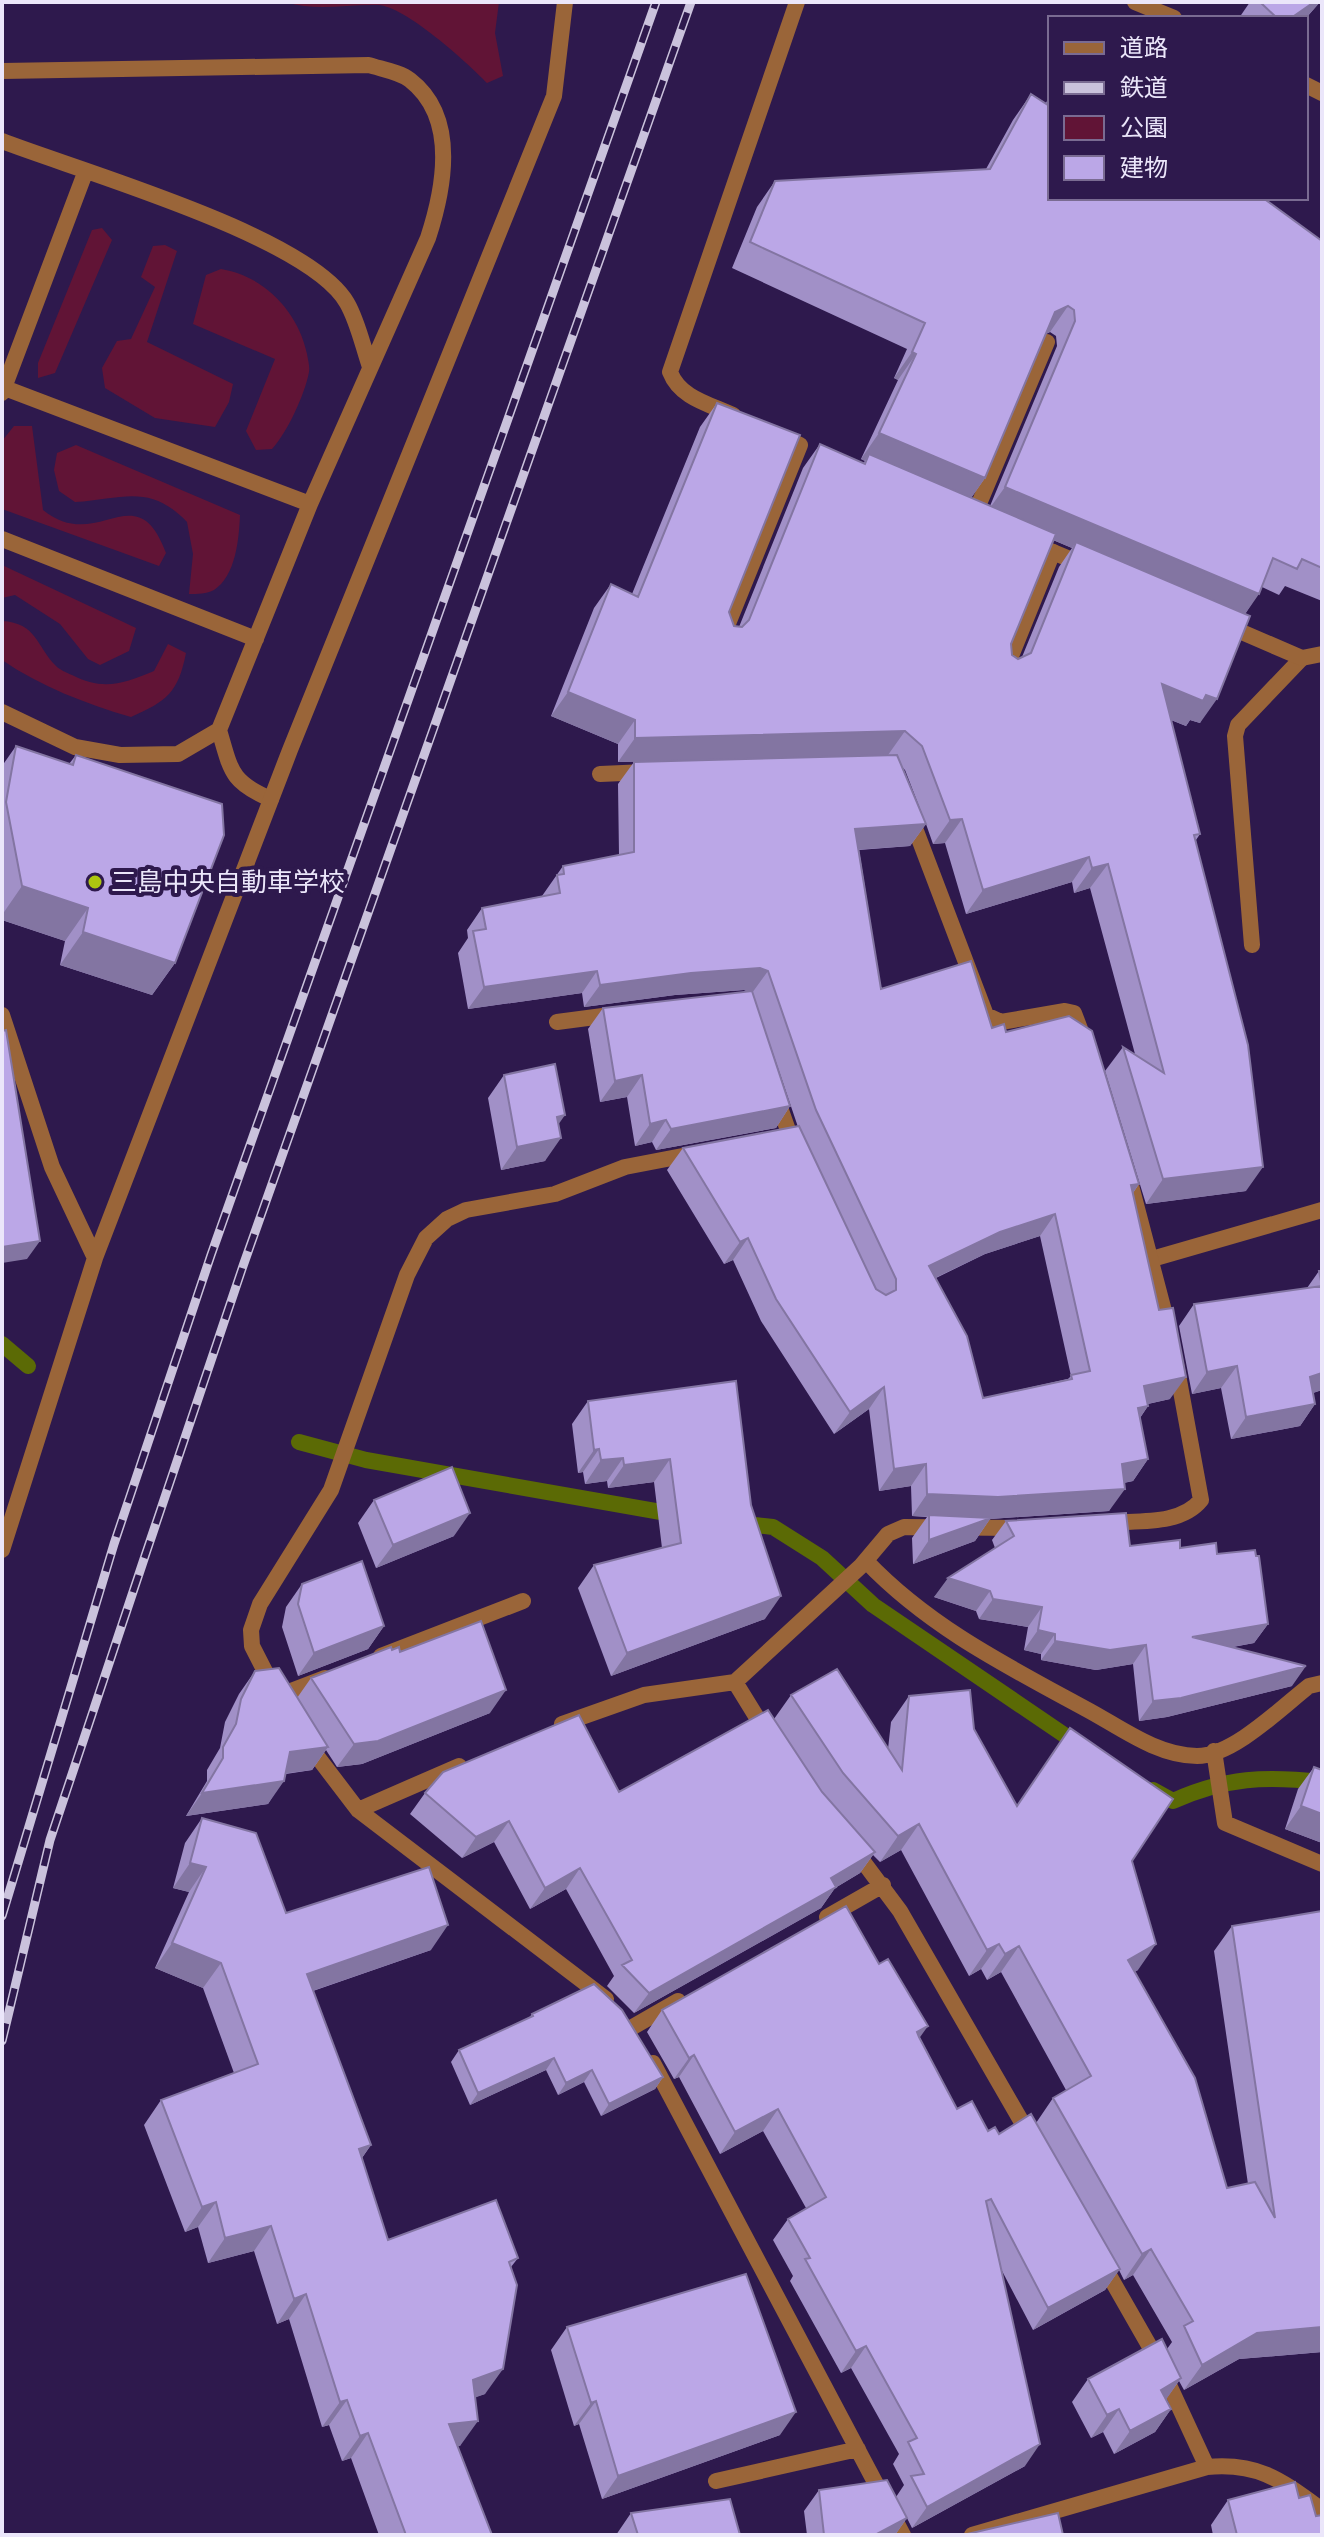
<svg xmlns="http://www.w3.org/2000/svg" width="1324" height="2537" viewBox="0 0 1324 2537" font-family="'Space Grotesk','Noto Sans JP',sans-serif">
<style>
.green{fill:#611436}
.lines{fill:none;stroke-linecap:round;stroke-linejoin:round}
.stream{stroke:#5b6a05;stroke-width:16}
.service{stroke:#9a6539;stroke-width:16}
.minor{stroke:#9a6539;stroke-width:16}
.rail-casing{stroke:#cac2dc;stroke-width:9}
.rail{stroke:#2e194d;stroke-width:6;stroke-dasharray:18;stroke-linecap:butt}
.wall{fill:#a190c7;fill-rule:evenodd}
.shaded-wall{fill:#8375a2}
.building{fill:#bba7e7;stroke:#8375a2;stroke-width:2;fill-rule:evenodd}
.poi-dot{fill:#adc610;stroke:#2e194d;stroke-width:3}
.labels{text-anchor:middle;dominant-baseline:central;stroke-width:8;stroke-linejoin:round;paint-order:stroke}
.poi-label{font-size:26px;fill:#ebe6fa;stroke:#2e194d;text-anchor:start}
</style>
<rect width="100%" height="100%" fill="#2e194d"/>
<!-- green -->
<path class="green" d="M286,2H499L495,33L503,76L487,83C468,63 405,6 378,5C347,4 316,12 286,2Z
M102,228L112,240L55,373L38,378V363L92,230Z
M165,245L177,251L147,342L233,384L229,402L215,427L155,418L105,388L102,368L117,341L131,339L155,287L141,277L153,246Z
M221,269C264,276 298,311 307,354C308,360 310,367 309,372C305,394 287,433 272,449L256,450L246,431L275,359L193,324L206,275Z
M14,426H32L43,510C98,555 136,472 166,553L159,566L2,509V441Z
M76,445L240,515C239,538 236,576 214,590C207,594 197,594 189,594L193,554L187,522C150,483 123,499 75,502L59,491L54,470L57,453Z
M2,565L136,628L129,651L100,665L88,659L60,624L15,595L2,598Z
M2,621C37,623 36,646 56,666C60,670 67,673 72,675C103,691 123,684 154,671L168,644L186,653C178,693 167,701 131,717C86,704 40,686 2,660Z"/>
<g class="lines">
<!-- stream -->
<path class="stream" d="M2,1344L28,1366
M299,1442L366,1460L678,1515
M737,1523L773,1527L822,1558L873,1605L1082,1747
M1153,1790L1173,1801C1226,1777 1266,1776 1322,1782"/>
<!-- service -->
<path class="service" d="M2,71L369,65C381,69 400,72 410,80C458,117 444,189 428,238L310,504L219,730L178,754L120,755L75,747L2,712
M2,141C79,171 309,236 347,303C358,322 363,347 370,367
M2,387L310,504
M2,393L85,173
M973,518L1047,342
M2,539L256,639
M1005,671L1053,552
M219,730C231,770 230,782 271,799
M1252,945L1235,736L1238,725L1302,658
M1152,1259L1322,1210
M381,1656L523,1601
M278,1696L325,1678"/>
<!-- minor -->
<path class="minor" d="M1135,2L1174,18
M1306,85L1322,93
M733,415C709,404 680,398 670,372L797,2
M1031,543L1084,565
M1223,624L1302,658L1322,654
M723,636L800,445L776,434
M600,774L646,772
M910,815L986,1015L1001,1022L1065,1011L1074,1013L1085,1042
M2,1015L52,1167L95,1258
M557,1022L618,1014
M776,1138L790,1136L777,1099
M1128,1174L1169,1330
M1105,1523C1137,1520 1180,1526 1201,1500L1176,1364
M2,1550L95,1258L290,750L554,96L565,2
M866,1561C929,1627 1007,1666 1086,1709C1120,1727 1157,1756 1197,1756C1233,1756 1282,1707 1309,1686L1322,1683
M735,1682L767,1734
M274,1689L252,1646L251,1630L260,1604L331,1490L407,1275L426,1238L447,1219L466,1210L555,1194L625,1167L698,1153
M562,1724L644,1695L735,1682L861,1566L888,1534L904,1527L1018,1528
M307,1743L358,1810L606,1999
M1214,1751L1225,1823L1322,1864
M358,1810L459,1766
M853,1848L900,1911L1031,2138
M827,1917L883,1885
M631,2028L678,2001
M653,2063L903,2535
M1102,2263L1158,2361L1207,2467
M716,2481L858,2449
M972,2535L1207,2467C1259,2462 1282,2481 1322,2510"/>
<!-- rail casing -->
<g class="rail-casing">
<path id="rail" d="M2,1916L114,1544L211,1255L656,2
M2,2041L50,1840L145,1556L243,1266L691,2"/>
</g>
<!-- rail -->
<use href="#rail" class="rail"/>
</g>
<!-- wall -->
<path class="wall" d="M1250,2H1320L1306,18H1239Z
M1031,94L1046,103L1050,95V198L1322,241V601L1285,586L1279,595L1262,587L1245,614L1200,723L1190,720L1186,726L1171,720L1200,834L1196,840L1246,1191L1146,1204L1105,1071L1123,1047L1135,1054L1090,888L1074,893L1072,882L966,914L945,843L933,844L926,824L910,846L859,850L881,989L992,1028L1006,1032L1139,1184L1133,1193L1170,1399L1148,1404V1406L1140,1418L1148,1459L1133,1481L1124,1483L1109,1511L990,1519L975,1541L913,1564L912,1538L927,1517L912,1516L911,1486L879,1491L869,1409L834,1434L761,1321L733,1260L724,1264L667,1170L683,1148L798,1127L759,1012L790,1106L776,1128L656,1150L652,1142L635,1146L627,1097L600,1102L588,1029L603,1008L749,992L744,990L675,995L584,1007L582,993L468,1009L458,953L468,938L467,930L482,908L542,896L563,866L619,855L618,784L634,762L756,759L618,762V744L551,716L594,608L611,584L632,594L700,427L717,403L729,612L734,626L739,627L803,468L820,444L863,463L865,461L861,459L898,380L894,378L907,349L732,268L757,207L775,181L986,169L1013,120ZM1050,332L1056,336L1057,346L990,506L971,498L985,478L1046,334ZM1053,540L1072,548L1059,567L1022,657L1018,659L1012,655L1011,644ZM902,767L905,770L924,819ZM1040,1236L1071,1376L1068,1379L983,1398L936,1278L985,1254Z
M16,746L69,764L76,755L175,963L152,995L60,965L65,941L2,920V766Z
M504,1075L558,1124L545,1161L501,1170L488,1098Z
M1322,1268V1390L1313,1393L1315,1404L1300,1426L1231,1439L1221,1388L1192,1394L1179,1326L1194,1304L1307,1288L1319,1271H1321Z
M736,1381L765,1619L611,1676L578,1588L594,1565L662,1548L654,1482L608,1488L607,1481L585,1484L583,1472L578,1473L572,1424L588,1401Z
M374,1500L454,1536L376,1568L358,1523Z
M1006,1521L1130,1546L1180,1548L1217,1554L1268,1624L1254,1643L1233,1647L1292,1686L1167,1717L1139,1721L1133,1664L1096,1670L1041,1660V1654L1024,1650L1028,1627L979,1619L976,1611L934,1597L995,1548L992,1540Z
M302,1584L384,1626L368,1649L298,1676L282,1627L286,1607Z
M392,1650L400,1652L490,1713L362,1764L337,1767L326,1750L312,1770L286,1774L268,1804L186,1816L207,1781V1770L220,1748L225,1722L239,1694L255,1671L297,1698L311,1678Z
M791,1695L888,1749L891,1722L909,1696L974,1729L1017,1806L1132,1861L1138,1970L1134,1972L1227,2188L1248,2184L1214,1951L1232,1926L1322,2352L1239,2359L1184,2390L1179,2381L1166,2399L1171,2409L1155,2432L1114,2454L1103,2432L1091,2438L1072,2402L1088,2379L1167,2349L1172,2342L1133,2275L1124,2280L1119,2270L1105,2290L1033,2330L1001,2269L1025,2466L912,2528L907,2518L895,2535H807L804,2511L819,2490L896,2497L904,2485L893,2464L899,2454L851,2368L841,2373L790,2281L793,2276L773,2240L788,2219L806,2208L763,2131L720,2154L679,2077L674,2079L647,2032L662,2010L920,2038L957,2109L988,2131L999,2134L1036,2123L1053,2098L1066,2090L1001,1972L987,1980L981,1969L969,1976L901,1850L880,1862L873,1855L860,1873L835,1888L821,1908L634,2013L607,1986L614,1976L566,1889L530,1909L494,1842L462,1858L410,1814L425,1793L619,1792L774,1719Z
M1322,1766V1843L1285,1829L1298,1789L1314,1767L1321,1770Z
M202,1818L286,1913L431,1950L313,1991L371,2145L362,2158L388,2240L518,2258L511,2267L485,2394L475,2397L460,2446H457L492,2535H379L351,2458L342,2461L329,2425L322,2427L289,2319L277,2324L254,2251L208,2263L198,2227L185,2232L144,2125L161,2100L234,2073L203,1988L155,1968L189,1892L173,1888L185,1843Z
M532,2014L663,2077L655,2089L601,2116L584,2082L558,2095L546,2070L470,2105L451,2062L459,2050L528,2019Z
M567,2327L780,2435L602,2499L579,2424L574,2426L551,2350Z
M1299,2498L1316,2516L1322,2535H1213L1211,2525L1228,2500Z
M631,2513L740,2535H616Z"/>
<!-- shaded-wall -->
<path class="shaded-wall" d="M1314,2H1320L1306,18H1291Z
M1068,306L1050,332L1037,338L1055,312Z
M912,352L916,354L898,380L894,378Z
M879,433L985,478L967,504L869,454L865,461L861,459Z
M1005,487L1259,594L1241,620L1076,542L1072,548L987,512Z
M1162,684L1206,695L1217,699L1200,723L1190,720L1186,726L1144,709Z
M568,692L635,720L618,744L551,716Z
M905,731L888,755L618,762L635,738Z
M962,819L945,843L933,844L950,820Z
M926,824L910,846L840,851L855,829Z
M1089,857L1072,882L966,914L983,890Z
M1108,864L1090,888L1074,893L1092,868Z
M22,886L88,908L65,941L2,920V915Z
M83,932L175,963L152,995L60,965Z
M760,968L768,971L752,993L744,990L675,995L584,1007L600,985L691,973Z
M597,971L582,993L468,1009L484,987Z
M642,1075L627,1097L600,1102L615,1081Z
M790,1106L776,1128L656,1150L671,1129Z
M565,1115L549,1138L557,1117Z
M666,1120L652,1142L635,1146L650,1124Z
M561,1138L545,1161L501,1170L517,1147Z
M1263,1167L1246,1191L1146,1204L1163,1179Z
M1139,1184L1124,1206L1131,1185Z
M1055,1214L1040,1236L985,1254L914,1288L929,1266L1000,1232Z
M748,1238L733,1260L724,1264L740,1242Z
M40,1241L27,1259L2,1263V1247Z
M1237,1366L1221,1388L1192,1394L1207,1372Z
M1322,1373V1390L1294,1399L1310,1377Z
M1186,1377L1170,1399L1129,1408L1144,1386Z
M884,1387L869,1409L834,1434L850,1412Z
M1315,1404L1300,1426L1231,1439L1246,1417Z
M1148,1406L1133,1428L1138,1408Z
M599,1449L583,1472L578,1473L594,1450Z
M623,1458L607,1481L585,1484L601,1460Z
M670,1459L654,1482L608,1488L624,1465Z
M1148,1459L1133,1481L1106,1486L1122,1464Z
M926,1464L911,1486L879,1491L894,1469Z
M1125,1489L1109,1511L990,1519L975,1541L913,1564L929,1540L983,1519L912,1516L927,1494Z
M470,1513L454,1536L376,1568L393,1545Z
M948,1578L990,1591L976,1611L934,1597Z
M781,1596L765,1619L611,1676L627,1653Z
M993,1599L1042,1607L1028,1627L979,1619Z
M1268,1624L1254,1643L1178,1657L1192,1637Z
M384,1626L368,1649L298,1676L314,1653Z
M1038,1630L1055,1634L1041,1654L1024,1650Z
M1055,1641L1146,1645L1133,1664L1096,1670L1041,1660Z
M1306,1666L1292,1686L1167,1717L1139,1721L1153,1701Z
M506,1690L490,1713L362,1764L337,1767L354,1744Z
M328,1747L312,1770L274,1775L290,1752Z
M284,1781L268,1804L186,1816L202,1793Z
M1301,1806L1322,1814V1843L1285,1829Z
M509,1821L494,1842L462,1858L476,1837Z
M919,1824L901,1850L880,1862L898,1836Z
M875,1852L860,1873L835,1888L821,1908L634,2013L649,1993L831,1878Z
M190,1863L206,1867L189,1892L173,1888Z
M580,1868L566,1889L530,1909L545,1888Z
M448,1925L431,1950L289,1999L307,1974Z
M172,1943L221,1963L203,1988L155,1968Z
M999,1944L981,1969L969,1976L987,1950Z
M1156,1944L1138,1970L1110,1986L1128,1960Z
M1019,1946L1001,1972L987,1980L1005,1954Z
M928,2026L913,2047L917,2032Z
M694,2055L679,2077L674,2079L689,2058Z
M554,2058L546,2070L470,2105L478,2093Z
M592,2070L584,2082L558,2095L566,2083Z
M663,2077L655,2089L601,2116L609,2104Z
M778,2109L763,2131L720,2154L735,2132Z
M371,2145L353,2170L359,2149Z
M216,2202L198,2227L185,2232L202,2207Z
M271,2226L254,2251L208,2263L225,2238Z
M1151,2249L1133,2275L1124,2280L1142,2254Z
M1120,2269L1105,2290L1033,2330L1048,2308Z
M306,2294L289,2319L277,2324L294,2299Z
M1322,2327V2352L1239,2359L1184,2390L1202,2365L1257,2333Z
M866,2346L851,2368L841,2373L856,2351Z
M503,2369L485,2394L455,2405L473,2380Z
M1181,2378L1165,2401L1161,2390Z
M347,2400L329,2425L322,2427L340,2402Z
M596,2401L579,2424L574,2426L591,2403Z
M1119,2409L1103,2432L1091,2438L1107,2415Z
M1171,2409L1155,2432L1114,2454L1130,2431Z
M796,2412L780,2435L602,2499L618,2476Z
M478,2421L460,2446L431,2449L449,2424Z
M368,2433L351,2458L342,2461L360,2436Z
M1040,2444L1025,2466L912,2528L927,2507Z
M907,2518L895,2535H875Z"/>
<!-- building -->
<path class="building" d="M1260,2H1314L1291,18H1277Z
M1031,94L1048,105L1050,102V198H1263L1322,241V568L1302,559L1297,569L1273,558L1259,594L1005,487L1075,321L1074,310L1068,306L1055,312L985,478L879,433L916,354L912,352L925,323L750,242L775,181L990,169Z
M717,403L800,435L729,612L734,626L742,627L749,620L820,444L865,464L869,454L1056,534L1011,644L1012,655L1018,659L1031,653L1076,542L1250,616L1217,699L1206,695L1203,701L1162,684L1200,834L1194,835L1248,1045L1263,1167L1163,1179L1123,1047L1164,1073L1108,864L1092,868L1089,857L983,890L962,819L950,820L922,746L905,731L635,738V720L568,692L611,584L638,597Z
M16,746L73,765L76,755L222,804L224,835L175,963L83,932L88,908L22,886L6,802Z
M897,755L926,824L855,829L881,989L971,961L992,1028L1004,1024L1006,1032L1069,1016L1092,1031L1139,1184L1131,1185L1159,1310L1173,1308L1186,1377L1144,1386L1148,1406L1138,1408L1148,1459L1122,1464L1125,1489L998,1497L927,1494L926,1464L894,1469L884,1387L850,1412L776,1299L748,1238L740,1242L683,1148L799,1126L876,1289L886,1295L896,1290V1279L816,1110L768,971L760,968L691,973L600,985L597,971L484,987L473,931L486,929L482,908L560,893L557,875L564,874L563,866L634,852V762ZM1055,1214L1090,1371L1071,1375L1072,1379L983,1398L967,1336L929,1266L1000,1232Z
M752,991L790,1106L671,1129L666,1120L650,1124L642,1075L615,1081L603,1008Z
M6,1030L40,1241L2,1247V1031Z
M555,1064L565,1115L557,1117L561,1138L517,1147L504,1075Z
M1319,1271H1322V1373L1310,1377L1315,1404L1246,1417L1237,1366L1207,1372L1194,1304L1322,1286Z
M736,1381L751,1505L781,1596L627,1653L594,1565L681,1543L670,1459L624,1465L623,1458L601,1460L599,1449L594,1450L588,1401Z
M452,1467L470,1513L393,1545L374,1500Z
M1126,1513L1130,1546L1180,1540V1548L1216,1543L1217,1554L1255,1550L1256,1556H1259L1268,1624L1192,1637L1306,1666L1181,1698L1153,1701L1146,1645L1110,1650L1055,1641V1634L1038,1630L1042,1607L993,1599L990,1591L948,1578L1014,1536L1006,1521Z
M929,1515L991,1518L929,1540Z
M362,1561L384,1626L314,1653L298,1604L302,1584Z
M481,1621L506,1690L378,1741L354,1744L311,1678L391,1647L392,1650L399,1647L400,1652Z
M279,1668L328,1747L290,1752L284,1781L202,1793L223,1758V1747L236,1724L241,1699L255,1671Z
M837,1669L902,1770L909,1696L970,1690L974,1729L1017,1806L1070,1728L1173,1799L1132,1861L1156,1944L1128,1960L1195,2078L1227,2188L1255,2182L1275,2218L1232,1926L1322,1911V2327L1257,2333L1202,2365L1184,2326L1193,2321L1151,2249L1142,2254L1053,2098L1091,2076L1019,1946L1005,1954L999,1944L987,1950L919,1824L898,1836L843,1773L791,1695Z
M768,1710L822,1792L875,1852L831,1878L836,1887L649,1993L622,1965L632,1960L580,1868L545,1888L509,1821L476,1837L425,1793L443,1772L579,1715L619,1792Z
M1314,1767L1322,1770V1814L1301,1806Z
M202,1818L256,1833L286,1913L429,1867L448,1925L307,1974L371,2145L359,2149L388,2240L496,2200L518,2258L509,2262L517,2285L503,2369L473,2380L478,2421L449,2424L492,2535H406L368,2433L360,2436L347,2400L340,2402L306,2294L294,2299L271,2226L225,2238L216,2202L202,2207L161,2100L258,2064L221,1963L172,1943L206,1867L190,1863Z
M846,1906L879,1964L888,1959L928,2026L917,2032L919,2037L957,2109L972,2101L988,2131L995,2127L999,2134L1031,2114L1120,2269L1048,2308L991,2199L986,2201L1040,2444L927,2507L911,2476L924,2474L908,2442L917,2438L866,2346L856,2351L805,2259L810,2258L788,2219L826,2197L778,2109L735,2132L694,2055L689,2058L662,2010Z
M594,1984L622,2010L663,2077L609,2104L592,2070L566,2083L554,2058L478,2093L459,2050L533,2016L532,2014Z
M746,2274L796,2412L618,2476L596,2401L591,2403L567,2327Z
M1162,2339L1181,2378L1161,2390L1171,2409L1130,2431L1119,2409L1107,2415L1088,2379Z
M887,2480L907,2518L875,2535H824L819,2490Z
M1295,2482L1299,2498L1310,2495L1316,2516L1322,2515V2535H1237L1228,2500Z
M730,2499L740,2535H638L631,2513Z
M1058,2513L1063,2535H963Z"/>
<!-- markers -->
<circle class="poi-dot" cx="95" cy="882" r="8"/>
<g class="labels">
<!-- poi labels -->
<g class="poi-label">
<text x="111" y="882">三島中央自動車学校</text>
</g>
</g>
<!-- border -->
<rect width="1324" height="2537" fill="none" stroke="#ebe6fa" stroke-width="8"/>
<!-- legend -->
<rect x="1048" y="16" width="260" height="184" fill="#2e194d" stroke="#7a6b92" stroke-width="2"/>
<rect x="1064" y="42" width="40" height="12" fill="#9a6539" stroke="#7a6b92" stroke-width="2"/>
<text x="1120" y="56" font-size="24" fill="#ebe6fa">道路</text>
<rect x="1064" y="82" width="40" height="12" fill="#cac2dc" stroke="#7a6b92" stroke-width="2"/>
<text x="1120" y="96" font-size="24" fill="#ebe6fa">鉄道</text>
<rect x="1064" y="116" width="40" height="24" fill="#611436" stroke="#7a6b92" stroke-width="2"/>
<text x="1120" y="136" font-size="24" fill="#ebe6fa">公園</text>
<rect x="1064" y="156" width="40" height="24" fill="#bba7e7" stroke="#7a6b92" stroke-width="2"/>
<text x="1120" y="176" font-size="24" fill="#ebe6fa">建物</text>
</svg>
